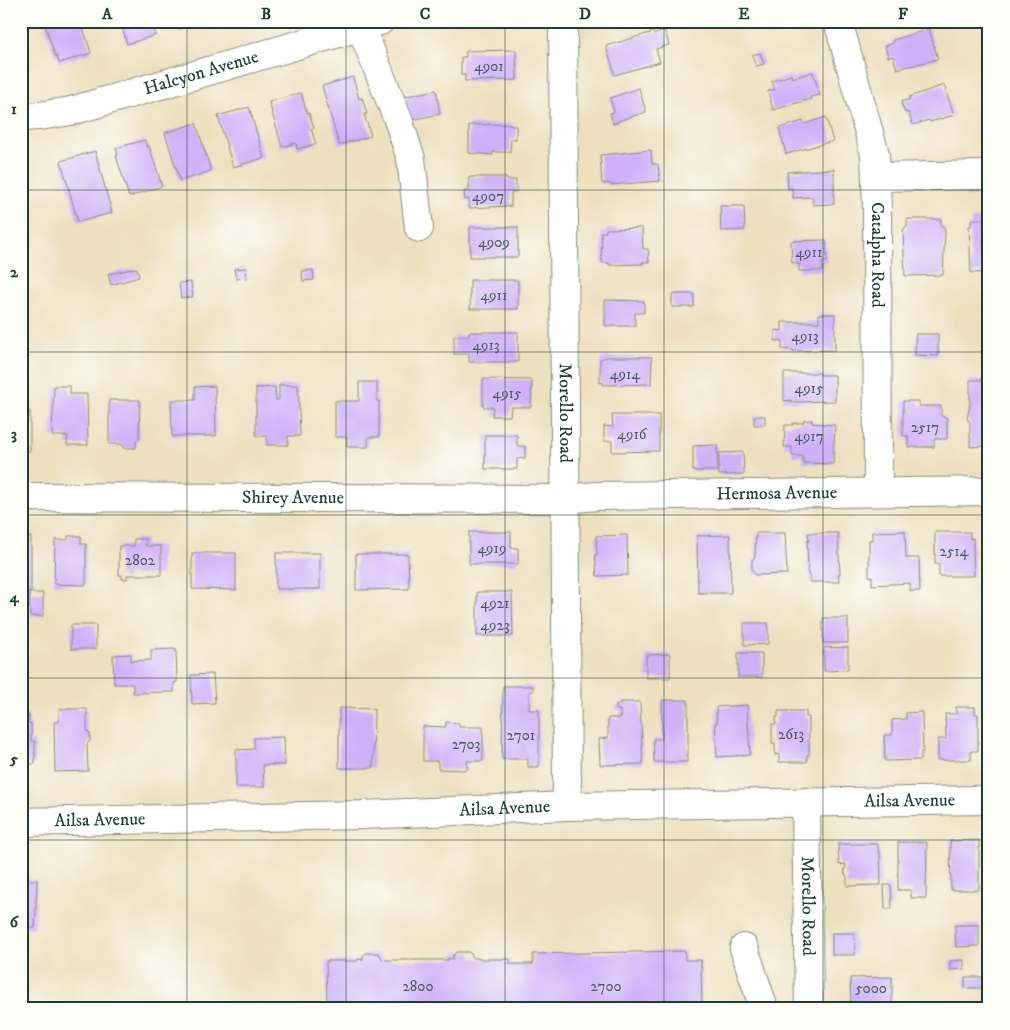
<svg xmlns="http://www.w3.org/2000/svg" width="1010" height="1030" viewBox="0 0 1010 1030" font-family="'IM FELL DW Pica',serif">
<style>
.building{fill:#ceb1f9}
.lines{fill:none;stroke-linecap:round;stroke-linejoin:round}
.minor-casing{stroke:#868e7a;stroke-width:30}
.minor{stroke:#fff;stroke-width:28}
.grid{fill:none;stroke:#1f3d34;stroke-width:1;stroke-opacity:0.55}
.labels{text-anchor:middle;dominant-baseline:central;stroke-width:4.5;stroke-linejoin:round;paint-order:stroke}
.number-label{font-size:15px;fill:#4b5a65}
.street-label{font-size:18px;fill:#1f3d34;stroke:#fdfcf7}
.neatline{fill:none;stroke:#1f3d34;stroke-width:2}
.grid-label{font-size:16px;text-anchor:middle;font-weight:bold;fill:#1f3d34}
</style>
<rect width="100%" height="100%" fill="#fdfcf7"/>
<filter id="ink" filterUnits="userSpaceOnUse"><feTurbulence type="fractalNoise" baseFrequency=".02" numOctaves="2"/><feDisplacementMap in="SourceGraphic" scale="10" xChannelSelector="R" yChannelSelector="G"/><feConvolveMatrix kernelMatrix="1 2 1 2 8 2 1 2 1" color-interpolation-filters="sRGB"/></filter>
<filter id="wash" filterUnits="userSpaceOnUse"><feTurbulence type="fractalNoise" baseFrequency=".0096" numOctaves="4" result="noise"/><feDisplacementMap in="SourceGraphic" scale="20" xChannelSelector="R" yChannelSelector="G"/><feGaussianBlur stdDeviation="1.12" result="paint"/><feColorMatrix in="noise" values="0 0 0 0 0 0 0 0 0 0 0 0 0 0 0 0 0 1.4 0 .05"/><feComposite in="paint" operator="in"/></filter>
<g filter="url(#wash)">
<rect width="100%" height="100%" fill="#ede0bf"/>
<g id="blocks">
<!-- building -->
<path class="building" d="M44,21H84L86,27L83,28L91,53L59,63L57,56H55Z
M120,21H152L156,35L127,44Z
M176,21H204V22L179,29Z
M929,29L938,59L897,69L893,56L888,57L885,46L893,43V40Z
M665,31L669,45L656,49L660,62L615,75L606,46L653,32L654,34Z
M516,50L517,80L465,81V75H461V57H466V51Z
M760,53L764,64L756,66L752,55Z
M813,72L820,95L810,97L811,99L773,110L768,91L775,89L772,81L791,75L792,78Z
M353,77L359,99L362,98L367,114H364L371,136L339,145L322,86Z
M944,85L954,115L930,122L929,120L913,125L908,112L905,113L901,102L910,99L909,97Z
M639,88L646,112L618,121V122L613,124L610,113L614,112L610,98Z
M436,90L440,114L406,121L402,97Z
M301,93L307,113H309L314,128L311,129L316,144L297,149L296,143L282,147L269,102Z
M249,107L264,158L233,167L218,116Z
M826,117L833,141L786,154L779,128L803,121L804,124Z
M196,123L211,171L180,181L165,133Z
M511,124V126H516V139H511L510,152H493V155L469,153V125Z
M145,140L147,147L149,146L162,186L129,197L116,156L118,155L116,148Z
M651,150L652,164H658L660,181L610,185L609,183L602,184L600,155Z
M95,151L112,213L78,222L61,161Z
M834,169V204L813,205L812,197L793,198L792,188H788L787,172Z
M469,177H506V180H516V192H511V206L469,208V199L465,200L464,191H469Z
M720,206H744L745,230L721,231Z
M907,219H941V227L943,226L945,231L943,275L905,276L903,231L905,227H907Z
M971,219H989V272L971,273L969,226H971Z
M470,227H518V257H470Z
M642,228L643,249H648L649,262H642L643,264L609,265V263H602L601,232H606V229Z
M826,240L827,262H822L823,271H799V263H792L791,241Z
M137,268L139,277L111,285L108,274Z
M246,268L247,278L236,279L234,269Z
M313,270L314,280L303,281L302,271Z
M470,280H518V309H470Z
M191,282L193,297L181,298L179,283Z
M672,294H694V307H672Z
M605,300L644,301V313H635V326H605Z
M819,314H835V350L793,351V350L782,349V340L775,341V330L782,331V322H819Z
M469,332H518V362H469V354H454V336H469Z
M916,334H938V356L915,355Z
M608,357H652L651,384L603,385V382L600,383V359Z
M784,373H820V375H835V401L791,402V400L784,401Z
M483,379L532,380L531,407H511L510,416H492L493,407H483Z
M970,380H989V446L970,447V423L967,418L970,405Z
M359,382H377V401H379V437H368V447H347V437H335V401H359Z
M279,385H298L300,436H288V445H267V436H256V388L275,387L276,400H279Z
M54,386H70V394H87L88,445H67L68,436H52Z
M215,386L216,436H172L171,400H195V387Z
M109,400H140L139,440H136V448H123V444H109Z
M903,401H919V406H941V416L947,418V439H934V447H908V436H903Z
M21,411H30V451H23L21,446Z
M612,415H659V451L612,452V441H604V426L613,427Z
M754,416H765V425H754Z
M804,420H812V423L835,425L833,464L803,463V456H792V447H784L785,425H793V423H803Z
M485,435H517V446H525V458L517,459V469H485Z
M717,445L718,471H693V446Z
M743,452L744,474L719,475V453Z
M905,531L906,558H919L920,591H910V583L872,585V576H869V540H872V532Z
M469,532H511V548H518V564H469Z
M935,532H970V539L973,538L974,576H939V564H935Z
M756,533H785L787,574L755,575L752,570V560L755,557Z
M808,533H838L840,574H838L839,582H810V575H808L807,541H809Z
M627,535L628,575L597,576L595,555H597L596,536Z
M730,535L731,593H698L697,536Z
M68,536H81V544H86V585L54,584L55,540H68Z
M21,537H31V592H21Z
M134,539H146V546H161V575H127V579H122V575H119V546H134Z
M192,553H236V590L192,589Z
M276,553H320V589H276Z
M356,554H408L409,589L356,590Z
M477,592H512L513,636H477Z
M29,593H43V616H30Z
M823,618H848V643H823Z
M744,623H768V644L744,645Z
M71,625H96V649H71Z
M848,647V670L824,671V648Z
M176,649L177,682L174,683V692L133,693V684H114L113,655L131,654V661L151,660V650Z
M738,653H762V677H738Z
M670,654V678H646V655Z
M213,674L215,703L192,704L191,675Z
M503,686H533V691L529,692V710H539V767H528V759H502Z
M662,700H688V755H687V762H654L653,739H662Z
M620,702H640L643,764L600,765L599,739L608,738V718H620V710H616V705H620Z
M747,705L750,755L717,757L715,723H717L716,707Z
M956,707H975V714H978V751H971V760H938V739H946L945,714H956Z
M339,708L374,709L373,768H339Z
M59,709H87V731L90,734V741L87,744L88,771L55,772L54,722H59Z
M778,711H806V717H809V755H807V762H779V754L775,755V743H772V724H776V717H778Z
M922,712L923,752H921V760L885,761L884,735H892V720L906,719V713Z
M21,715H29V724L31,723V741H35V764H21Z
M446,722L459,723V727H483V761H467V770L438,769V761H423V726L446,727Z
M284,737L285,765H263L264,787H236V750L254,749V738Z
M979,840V890H951L950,841Z
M898,842H927L926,898H911V890H898Z
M838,844H878V852H880L881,885L847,886V876L844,873L846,864L839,865Z
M21,871H27L28,880H37L35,928H21Z
M884,885H891L892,909H885Z
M955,925H979V946L956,947Z
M832,933H854L855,955H832Z
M685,951V960H701L702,1009H327L326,961H357L358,959L363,960V956L366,953H379L382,959L387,960H448V958L453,959V955L457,952H469L472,955V958H478V959H510V964H533V954Z
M964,960V969L950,970V961Z
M892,977V1009H851L850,978Z
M965,977H986V988H965Z"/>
</g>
</g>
<g filter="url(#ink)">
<use href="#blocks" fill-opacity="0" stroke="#868e7a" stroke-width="1"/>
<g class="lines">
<!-- minor casing -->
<g class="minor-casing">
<g id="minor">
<path id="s1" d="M563,21L567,806"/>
<path id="s2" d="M838,21L875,154L877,209L878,492"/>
<path d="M361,27L399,122L411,159L419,228"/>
<path id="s3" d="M21,117L39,116L71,111L380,21"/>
<path d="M877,177L989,175"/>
<path id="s4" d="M21,497L565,499L597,496L989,491"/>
<path id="s5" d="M806,802L809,1009"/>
<path id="s6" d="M21,822L361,815L567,806L989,800"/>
<path d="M744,948L764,1009"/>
</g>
</g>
<!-- minor -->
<use href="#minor" class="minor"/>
</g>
</g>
<!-- grid -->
<path class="grid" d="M187,21V1009M346,21V1009M505,21V1009M664,21V1009M823,21V1009M21,190H989M21,352H989M21,515H989M21,678H989M21,840H989"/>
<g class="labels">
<!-- number labels -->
<g class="number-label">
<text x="489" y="66">4901</text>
<text x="488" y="196">4907</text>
<text x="494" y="242">4909</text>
<text x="809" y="252">4911</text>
<text x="494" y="295">4911</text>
<text x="805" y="336">4913</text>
<text x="486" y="345">4913</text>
<text x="625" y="374">4914</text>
<text x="809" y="388">4915</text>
<text x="507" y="393">4915</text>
<text x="925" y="427">2517</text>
<text x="632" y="434">4916</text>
<text x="809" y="436">4917</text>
<text x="492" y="548">4919</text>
<text x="954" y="551">2514</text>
<text x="140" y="560">2802</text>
<text x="495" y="603">4921</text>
<text x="495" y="625">4923</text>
<text x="791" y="734">2613</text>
<text x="521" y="735">2701</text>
<text x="466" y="744">2703</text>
<text x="418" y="986">2800</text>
<text x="606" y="986">2700</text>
<text x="871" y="988">5000</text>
</g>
<!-- street labels -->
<g class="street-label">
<text stroke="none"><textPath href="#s3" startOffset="186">Halcyon Avenue</textPath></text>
<text stroke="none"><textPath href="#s2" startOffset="239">Catalpha Road</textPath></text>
<text stroke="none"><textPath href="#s1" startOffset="392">Morello Road</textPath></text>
<text stroke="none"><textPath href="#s4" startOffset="756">Hermosa Avenue</textPath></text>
<text stroke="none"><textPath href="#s4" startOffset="272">Shirey Avenue</textPath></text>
<text stroke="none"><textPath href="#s6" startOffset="889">Ailsa Avenue</textPath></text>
<text stroke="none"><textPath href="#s6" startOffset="484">Ailsa Avenue</textPath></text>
<text stroke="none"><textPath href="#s6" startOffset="79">Ailsa Avenue</textPath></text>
<text stroke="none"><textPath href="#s5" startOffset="104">Morello Road</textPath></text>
</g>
</g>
<!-- margin -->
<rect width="1010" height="1030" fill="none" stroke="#fdfcf7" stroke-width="55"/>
<rect x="28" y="28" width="954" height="974" class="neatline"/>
<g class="grid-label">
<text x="107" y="19">A</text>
<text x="266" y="19">B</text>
<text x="425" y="19">C</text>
<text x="585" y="19">D</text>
<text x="744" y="19">E</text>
<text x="903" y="19">F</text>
<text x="14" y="114">1</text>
<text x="14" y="277">2</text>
<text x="14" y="439">3</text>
<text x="14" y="602">4</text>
<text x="14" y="764">5</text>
<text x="14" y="927">6</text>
</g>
</svg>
